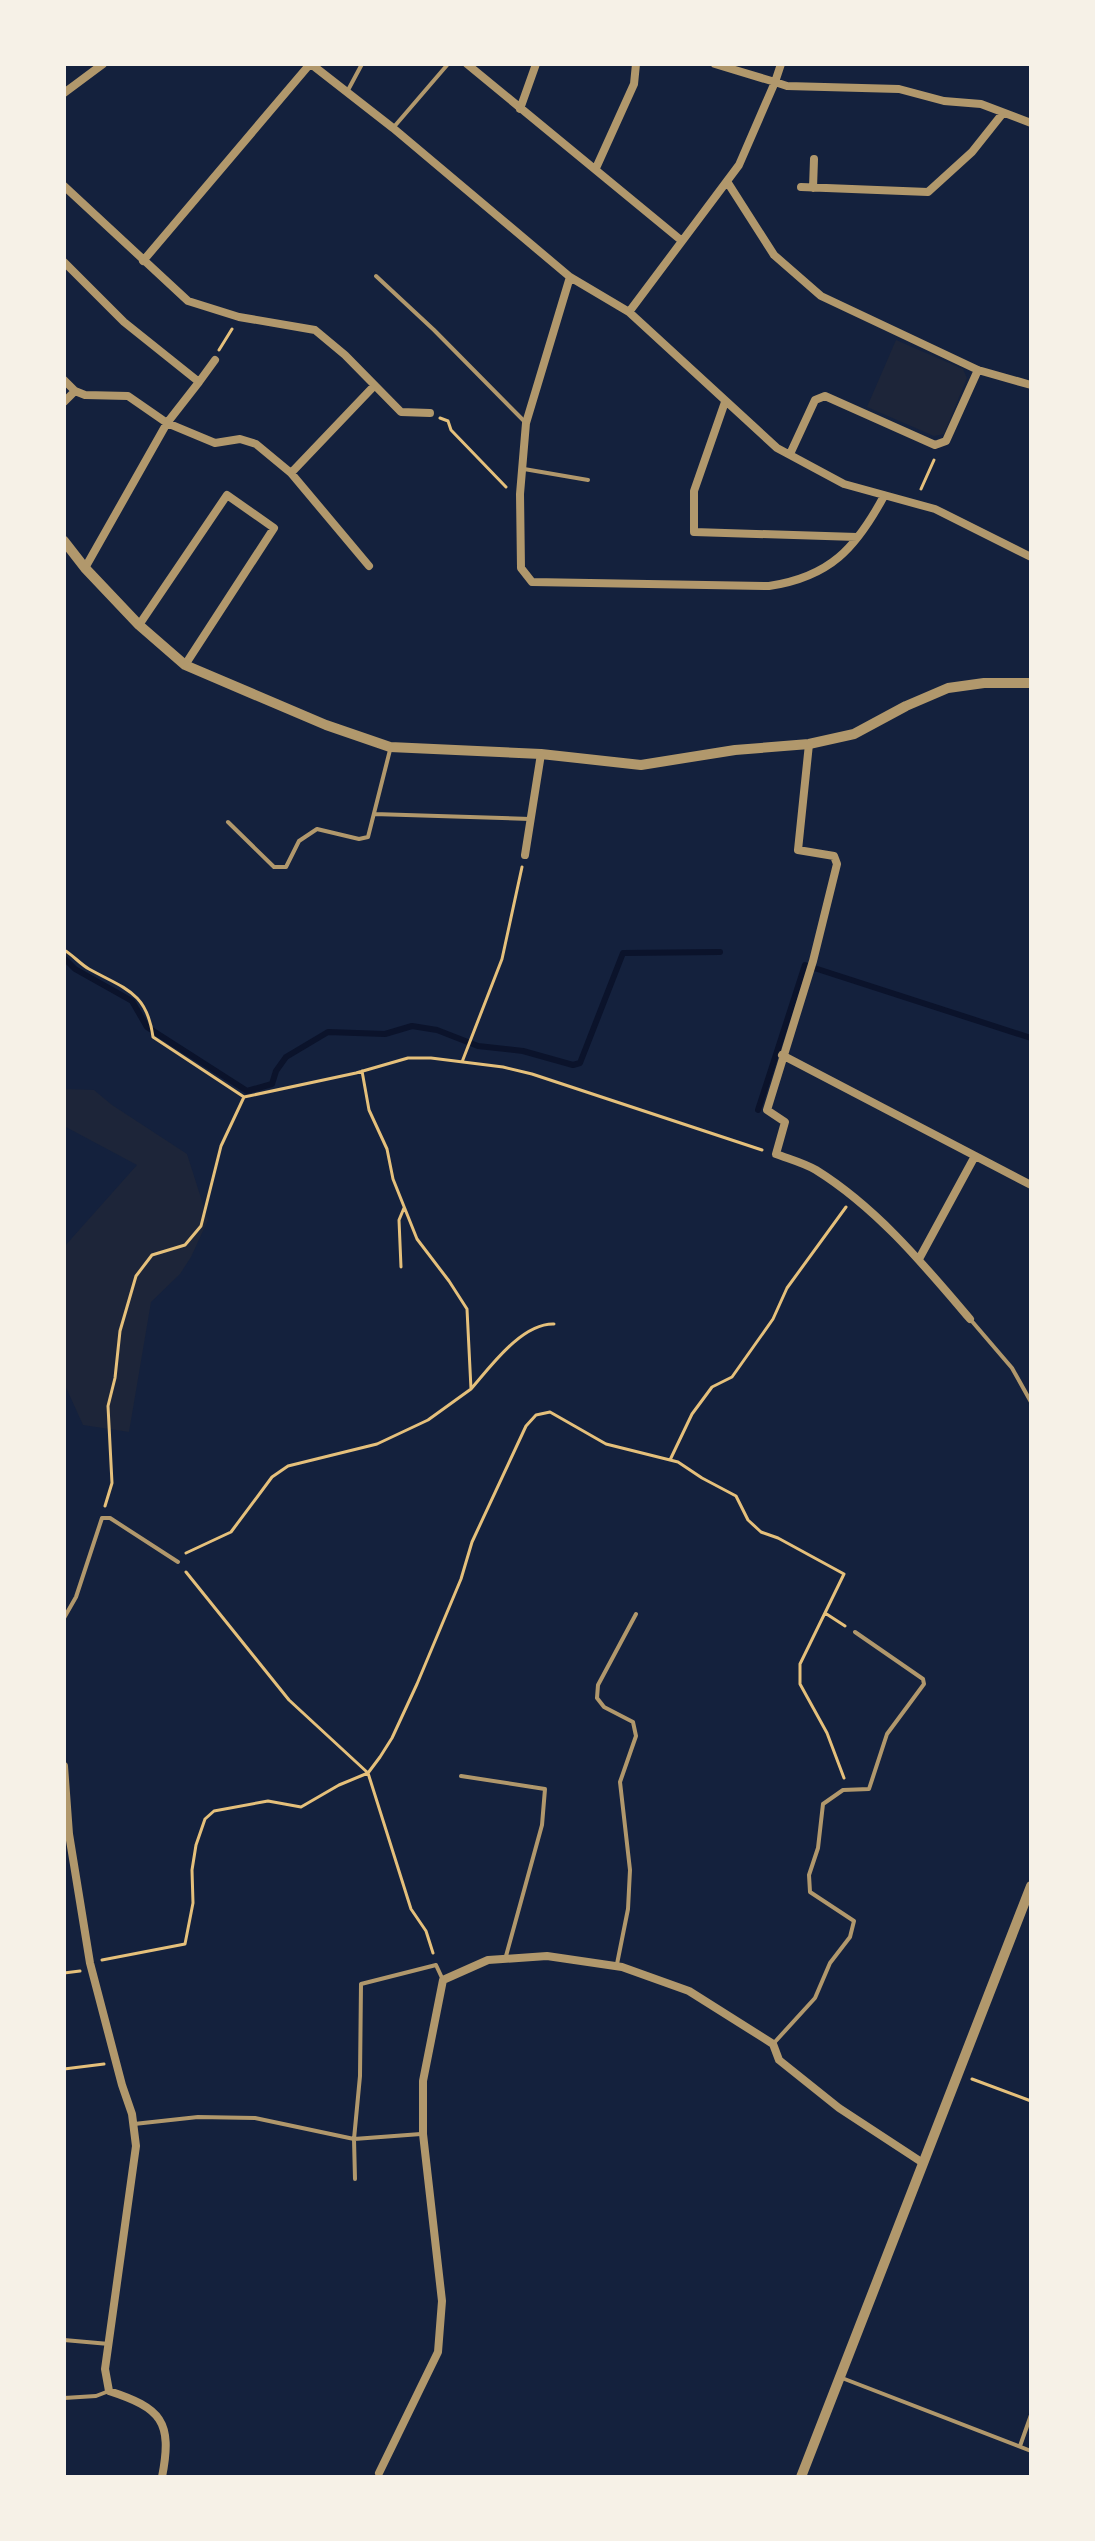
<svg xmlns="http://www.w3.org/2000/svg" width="1095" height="2541" viewBox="0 0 1095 2541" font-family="'Nunito Sans',sans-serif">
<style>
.green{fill:#1d2539}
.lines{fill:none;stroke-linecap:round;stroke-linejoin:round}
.stream{stroke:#0b132b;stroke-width:6}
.path{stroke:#e5c07b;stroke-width:3}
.service{stroke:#b1986c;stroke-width:4}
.minor{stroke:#b1986c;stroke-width:8}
.tertiary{stroke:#b1986c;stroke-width:10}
</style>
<rect width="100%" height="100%" fill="#14213d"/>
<!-- green -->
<path class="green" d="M896,340L963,369L967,378L944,434L934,436L867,407Z
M64,1089L94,1090L112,1105L187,1154L208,1220L191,1257L180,1274L151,1302L129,1432L83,1425L64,1383V1247L137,1165L64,1126Z"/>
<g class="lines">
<!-- stream -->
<path class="stream" d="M64,958L75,969L132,1001L147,1027L247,1091L272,1084L276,1071L286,1057L328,1032L385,1034L412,1026L437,1030L478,1046L523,1051L573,1065L580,1063L623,953L720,952
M758,1110L805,965L1031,1038"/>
<!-- path -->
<path class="path" d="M219,350L232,329
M440,418L448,421L451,430L506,487
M921,489L934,460
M64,950C73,955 80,964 89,969C125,989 147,992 153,1037L244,1097
M462,1062L502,959L522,867
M401,1267L399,1220L404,1208
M471,1389C491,1366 522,1323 554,1324
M670,1460L692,1414L712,1387L732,1377L773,1319L787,1288L846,1207
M105,1506L112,1483L108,1406L115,1378L120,1331L136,1276L152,1255L185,1245L201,1226L221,1146L244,1097L356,1073L408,1058H431L503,1067L532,1074L762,1150
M186,1553L231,1532L272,1477L288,1466L377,1444L428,1420L471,1389L467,1309L449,1281L417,1239L393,1179L387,1149L369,1110L362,1071
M186,1572L289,1700L368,1773L411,1909L426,1931L433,1953
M825,1613L845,1626
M102,1960L185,1944L193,1903L192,1870L196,1845L205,1819L214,1811L268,1801L301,1807L339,1785L368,1773L380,1757L392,1738L417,1684L461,1579L472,1542L526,1426L536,1415L550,1412L606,1444L678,1462L702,1478L736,1496L748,1520L761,1532L778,1538L844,1574L800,1664V1684L827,1733L844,1778
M64,1973L80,1971
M64,2069L104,2064
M972,2079L1031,2101"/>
<!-- service -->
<path class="service" d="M347,92L362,64
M393,128L448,64
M376,276L434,330L526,423
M524,469L588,480
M374,814L530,819
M228,822L274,867H286L299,841L317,829L359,839L368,837L390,750
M970,1319L1012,1368L1031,1402
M64,1618L76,1597L102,1518H110L178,1562
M461,1776L545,1789L542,1825L506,1956
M617,1964L628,1909L630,1870L620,1782L636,1736L633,1722L604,1707L597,1698L598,1685L636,1614
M773,2044L815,1998L830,1963L850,1937L854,1921L810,1892L809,1875L818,1848L823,1804L843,1790L869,1789L887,1734L924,1684L923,1679L855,1632
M134,2124L198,2117L255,2118L354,2139L421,2134
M355,2179L354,2139L360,2076L361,1984L436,1965L443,1980
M64,2340L109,2344
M842,2378L1031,2451
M64,2398L96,2396L109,2391
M1020,2446L1031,2415"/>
<!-- minor -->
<path class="minor" d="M311,64L393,128L570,277L629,312L777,448L844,484L935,509L1031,557
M467,64L682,241
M781,64L775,82L787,86L899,89L944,101L981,104L1031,123
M64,93L103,64
M520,109L536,64
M596,168L634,84L636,64
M728,183L774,255L821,296L978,370L1031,385
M64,186L188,301L239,317L315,330L345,355L401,412L430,413
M801,187L928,192L972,152L1003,113
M813,188L814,159
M143,261L310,64
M64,262L124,322L199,382L215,360
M570,277L526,423L520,494L521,568L532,582L769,586C830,577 856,548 884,496
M629,312L739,165L775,82L715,64
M64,380L75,391
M64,402L75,391L85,395L128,396L167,423L215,443L240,439L256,444L291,473L369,566
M725,402L694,491V532L857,537
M790,454L815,400L825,396L935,445L946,441L978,370
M291,473L374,386
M85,568L167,423L199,382
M139,625L227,495L274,528L185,665
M809,744L798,850L834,856L837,864L813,961L767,1110L785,1122L776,1154C789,1159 804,1163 816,1170C877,1208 924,1265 970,1319
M525,855L541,754
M782,1055L1031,1185
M919,1259L975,1156
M64,1766L69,1834L90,1963L122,2085L132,2114L136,2146L105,2369L109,2391C161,2408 173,2421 162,2477
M379,2473L438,2352L442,2301L423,2134V2081L443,1980L488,1960L547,1956L622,1967L689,1991L773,2044L779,2060L839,2108L923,2163"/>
<!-- tertiary -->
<path class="tertiary" d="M64,541L85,568L139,625L185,665L326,725L390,747L541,754L641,765L735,750L809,744L854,734L906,706L948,688L984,683H1031
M801,2477L1031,1886"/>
</g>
<!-- border -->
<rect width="1095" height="2541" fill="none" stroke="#f6f1e7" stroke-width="132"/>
</svg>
